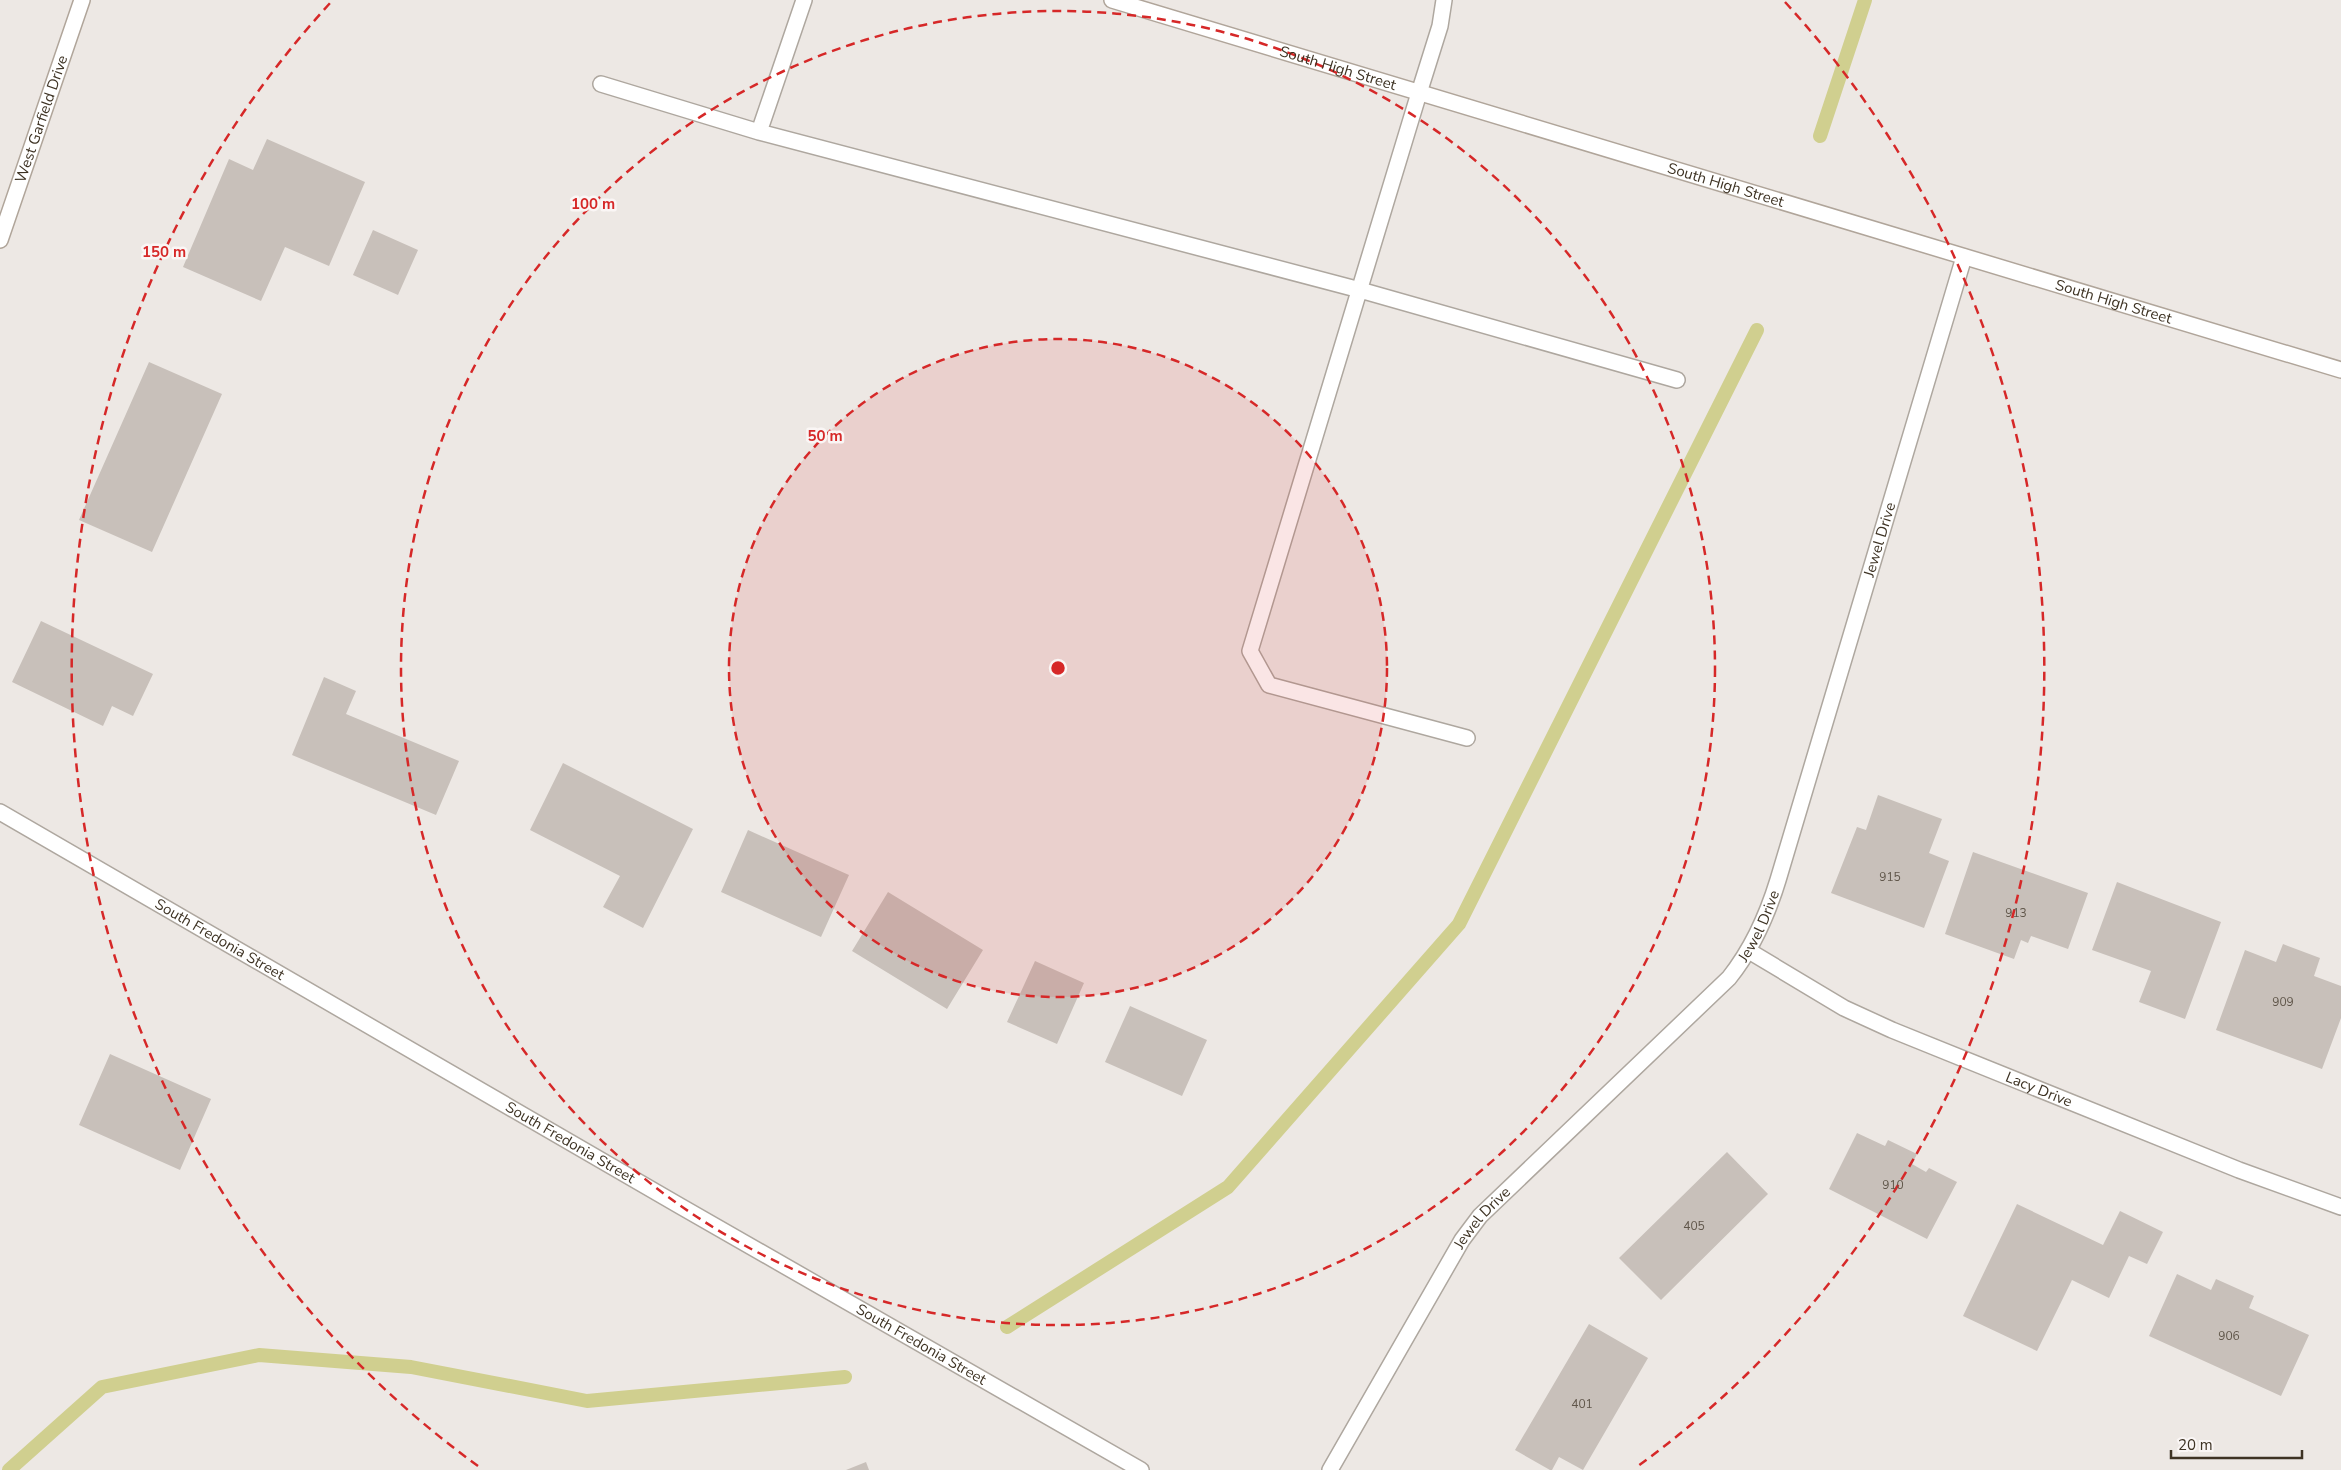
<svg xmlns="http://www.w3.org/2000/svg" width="2341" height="1470" viewBox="0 0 2341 1470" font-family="'Nunito Sans',sans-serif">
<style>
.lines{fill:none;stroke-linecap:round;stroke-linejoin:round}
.stream{stroke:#d0cf8f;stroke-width:14}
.building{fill:#c8c0ba}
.lane-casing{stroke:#aea79f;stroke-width:18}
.street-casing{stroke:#aea79f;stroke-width:18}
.secondary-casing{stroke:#b0a59a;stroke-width:18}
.lane{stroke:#fff;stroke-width:15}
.street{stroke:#fff;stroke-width:15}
.secondary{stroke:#fff;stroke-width:15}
.ring{fill:none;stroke:#d62828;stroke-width:2.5;stroke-dasharray:9 6}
.labels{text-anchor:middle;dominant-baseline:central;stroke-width:5;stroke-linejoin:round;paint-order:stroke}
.number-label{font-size:12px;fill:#60564a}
.street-label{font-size:15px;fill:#3e3324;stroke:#faf6f5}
.centre{fill:#d62828;stroke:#faf6f5;stroke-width:2.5}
.ring-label{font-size:15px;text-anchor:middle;font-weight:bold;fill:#d62828;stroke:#faf6f5;stroke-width:5;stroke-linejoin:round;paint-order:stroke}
</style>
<rect width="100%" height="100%" fill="#ede8e4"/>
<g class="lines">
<!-- stream -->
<path class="stream" d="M1820,136L1865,0
M1007,1327L1228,1187L1459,924L1757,330
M9,1470L102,1387L259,1355L411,1367L587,1401L845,1377"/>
</g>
<!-- building -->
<path class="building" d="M267,139L365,182L329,266L285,247L261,301L183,267L229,159L253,170Z
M373,230L418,250L398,295L353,275Z
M149,362L222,394L152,552L79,520Z
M41,621L153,674L133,716L112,706L103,726L12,682Z
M324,677L356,691L346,714L459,761L436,815L292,755Z
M563,763L693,829L643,928L603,907L620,876L530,830Z
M1878,795L1942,819L1929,853L1949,861L1924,928L1831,893L1857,827L1866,830Z
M748,830L849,875L821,937L721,892Z
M1973,852L2088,893L2068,949L2031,936L2028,943L2021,940L2014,959L1945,934Z
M2117,882L2221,922L2185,1019L2139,1002L2151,971L2092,950Z
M888,892L983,950L947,1009L852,951Z
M2283,944L2320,958L2314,976L2341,986V1018L2322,1069L2216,1030L2245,950L2276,962Z
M1035,961L1084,983L1057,1044L1007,1022Z
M1130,1006L1207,1040L1182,1096L1105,1062Z
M110,1054L211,1099L180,1170L79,1125Z
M1857,1133L1885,1146L1888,1140L1917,1154L1912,1164L1926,1172L1929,1168L1957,1182L1927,1239L1829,1189Z
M1727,1152L1768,1194L1661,1300L1619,1258Z
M2017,1204L2103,1245L2120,1211L2163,1232L2147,1264L2129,1256L2109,1298L2072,1280L2037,1351L1963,1316Z
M2177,1274L2211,1290L2216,1279L2254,1296L2249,1308L2309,1335L2281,1396L2149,1336Z
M1589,1324L1648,1358L1583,1470L1559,1457L1552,1470H1550L1515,1450Z
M866,1462L869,1470H846Z"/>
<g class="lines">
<!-- lane casing -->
<g class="lane-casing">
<path id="lane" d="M804,0L759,132L1360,290L1677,380
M601,84L759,132
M1419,93L1250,651L1269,685L1467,738"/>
</g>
<!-- street casing -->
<g class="street-casing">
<g id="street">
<path d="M1419,93L1440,26L1444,0"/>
<path id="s1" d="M0,812L680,1206L1141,1470"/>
<path id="s2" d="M1749,951L1844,1008L1892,1030L2239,1170L2341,1207"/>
<path id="s3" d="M1330,1470L1462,1240L1480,1216L1729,978C1753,948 1767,916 1778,880L1964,257"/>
</g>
</g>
<!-- secondary casing -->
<g class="secondary-casing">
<g id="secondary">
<path id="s4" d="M1112,0L2341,370"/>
<path id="s5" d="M0,240L82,0"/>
</g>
</g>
<!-- lane -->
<use href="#lane" class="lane"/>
<!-- street -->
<use href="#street" class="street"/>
<!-- secondary -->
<use href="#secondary" class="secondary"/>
</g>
<!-- distance rings -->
<circle cx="1058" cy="668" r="329" fill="#d62828" fill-opacity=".12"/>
<g class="ring">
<circle cx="1058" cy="668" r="329"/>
<circle cx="1058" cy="668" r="657"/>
<path d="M478 1466A986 986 0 0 1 331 2M1785 2A986 986 0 0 1 1638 1466"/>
</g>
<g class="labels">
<!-- number labels -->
<g class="number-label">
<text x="1890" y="877">915</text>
<text x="2016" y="913">913</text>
<text x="2283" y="1002">909</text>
<text x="1893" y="1185">910</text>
<text x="1694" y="1226">405</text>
<text x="2229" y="1336">906</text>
<text x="1582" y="1404">401</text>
</g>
<!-- street labels -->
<g class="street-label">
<text stroke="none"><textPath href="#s4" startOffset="236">South High Street</textPath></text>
<text stroke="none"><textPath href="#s5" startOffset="128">West Garfield Drive</textPath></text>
<text stroke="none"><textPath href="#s4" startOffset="641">South High Street</textPath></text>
<text stroke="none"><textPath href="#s4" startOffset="1046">South High Street</textPath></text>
<text stroke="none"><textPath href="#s3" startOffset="1105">Jewel Drive</textPath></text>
<text stroke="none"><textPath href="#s3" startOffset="700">Jewel Drive</textPath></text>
<text stroke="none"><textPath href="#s1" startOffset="254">South Fredonia Street</textPath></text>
<text stroke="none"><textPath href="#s2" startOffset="322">Lacy Drive</textPath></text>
<text stroke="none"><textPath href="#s1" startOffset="659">South Fredonia Street</textPath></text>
<text stroke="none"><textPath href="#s3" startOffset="295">Jewel Drive</textPath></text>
<text stroke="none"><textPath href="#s1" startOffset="1064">South Fredonia Street</textPath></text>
</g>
</g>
<circle cx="1058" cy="668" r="8" class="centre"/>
<g class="ring-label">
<text x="593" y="209">100 m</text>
<text x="164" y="257">150 m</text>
<text x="825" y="441">50 m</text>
</g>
<!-- scale -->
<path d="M2171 1450v8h131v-8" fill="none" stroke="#3e3324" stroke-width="2.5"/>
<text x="2178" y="1450" font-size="15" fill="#3e3324" stroke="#faf6f5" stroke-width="4" paint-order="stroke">20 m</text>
</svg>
